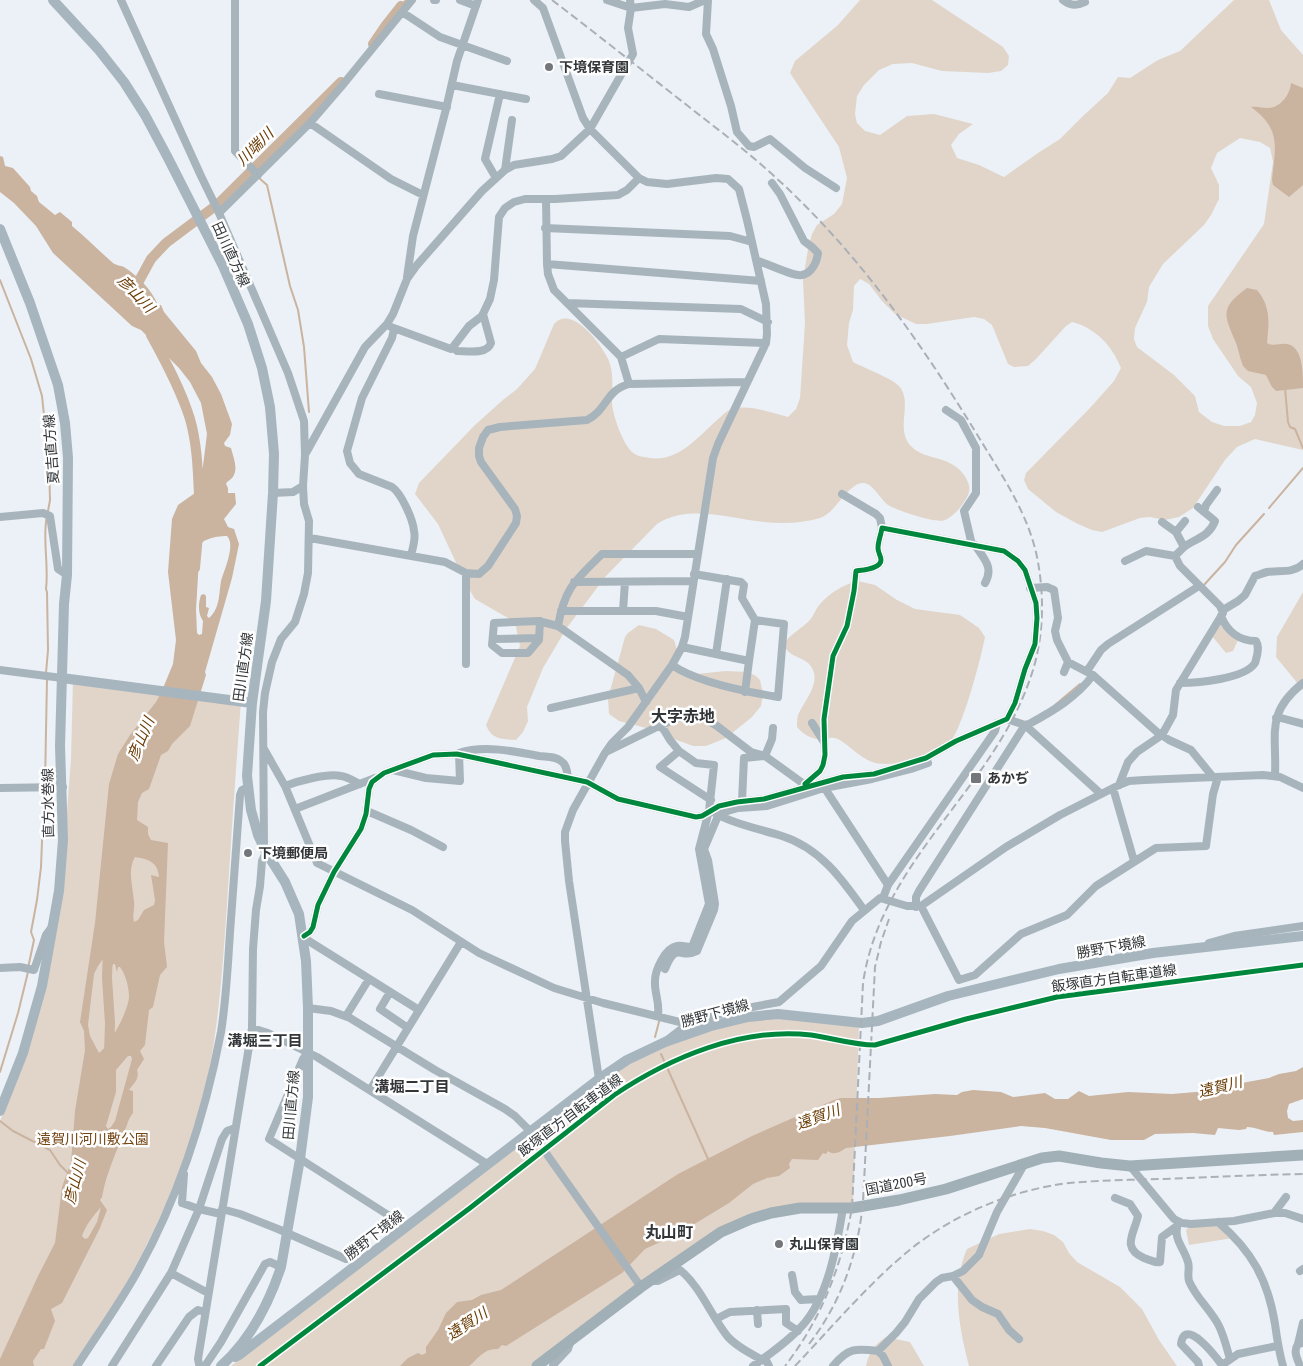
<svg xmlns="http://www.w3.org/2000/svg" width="1303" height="1366" viewBox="0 0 1303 1366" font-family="'Roboto Condensed','Noto Sans JP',sans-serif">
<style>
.green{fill:#e1d5ca;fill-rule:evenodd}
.water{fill:#cab39f;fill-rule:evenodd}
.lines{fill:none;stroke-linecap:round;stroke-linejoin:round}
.stream{stroke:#cab39f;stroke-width:2}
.river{stroke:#cab39f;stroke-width:10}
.minor{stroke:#a8b4bc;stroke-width:8}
.major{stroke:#a7b5be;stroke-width:10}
.highway{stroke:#a1afb7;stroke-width:11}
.rail{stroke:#aab0b6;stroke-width:2;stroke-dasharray:8 4;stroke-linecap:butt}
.cycleway-casing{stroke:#fefefe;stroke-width:8}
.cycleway{stroke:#00873e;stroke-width:5}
.poi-dot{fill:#73777b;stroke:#fefefe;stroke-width:2}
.labels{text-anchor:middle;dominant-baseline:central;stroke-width:5;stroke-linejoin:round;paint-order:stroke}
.poi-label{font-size:14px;font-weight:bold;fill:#323639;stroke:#fefefe;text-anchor:start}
.street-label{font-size:14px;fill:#323639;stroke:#fefefe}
.park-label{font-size:14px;fill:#744412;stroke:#fefefe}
.water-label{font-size:15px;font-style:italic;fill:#6a3c05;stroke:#fefefe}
.neighbourhood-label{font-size:15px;font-weight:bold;fill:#323639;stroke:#fefefe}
.quarter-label{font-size:16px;font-weight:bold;fill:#323639;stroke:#fefefe}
</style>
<rect width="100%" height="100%" fill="#ebf1f6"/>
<!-- green -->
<path class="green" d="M860,0H932L1003,47L1009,56L1008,65L1001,71L988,73L942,71L912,63L893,64L879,70L864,85L857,96L855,114L857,123L865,131L880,135L907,116L934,114L973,124L959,134L951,145L957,158L979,165L1004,177L1038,153L1060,139L1083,116L1108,93L1118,77L1130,78L1158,60L1180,51L1234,0H1269L1281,30L1303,55V450L1255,439L1237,447L1225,460L1193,508L1179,517L1165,520L1150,517L1140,518L1102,532L1092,530L1078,524L1056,512L1028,489L1024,480L1026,473L1090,408L1114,381L1121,368C1112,346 1096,328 1072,322L1066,326L1036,359L1028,366L1014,367L1008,364L992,325L984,319L974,317L927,324H916L895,314L882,301L869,284L860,279L854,286L853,310L849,323L847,345L853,362C864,368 894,379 900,387C913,405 894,430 912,447C925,461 952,454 966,478C970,486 971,491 966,499C962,506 953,517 945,520C936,524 896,510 888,505C880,499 873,483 863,483C848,483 835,514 820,518C800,524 777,524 756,521C724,517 686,505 657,524L606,576L566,629L543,668L527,707L528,721L523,732L516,740C502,739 492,740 486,725L520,646L515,622L475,599L466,584L438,524L415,494L419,483L475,425L504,399L517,389L535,369L554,324C572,304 602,345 609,361C614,374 612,389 612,403C613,416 622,442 632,452C636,456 644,457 650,458C678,462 698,437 717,420C722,416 726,411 732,409C749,404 771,413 788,417L796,409L800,398L805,323L803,280L808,249L812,234L817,225L834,214L842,204L847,178L839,147L790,73L795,61L838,25ZM1240,138L1260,142L1270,148L1273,162L1264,224L1208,306V326L1213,339L1238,376L1251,387L1257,403L1255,415L1251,422L1240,426H1224L1212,422L1199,412L1195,396L1174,375L1137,347L1134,339L1135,328L1147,302L1149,287L1163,264L1204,225L1211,215L1219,199V185L1211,168L1217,153Z
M858,581L875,585L897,600L915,609L960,615L979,628L985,637C981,658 962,732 948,745C938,754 923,756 910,760C899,763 884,766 872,762C859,757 850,746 838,739C831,736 825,739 819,739C810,739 802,733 797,727C797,723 797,719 798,715C804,701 821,684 812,668C805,655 788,659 784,644C790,634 801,629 810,620C814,615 816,608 821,603C831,592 843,585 858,581Z
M1303,592V690L1276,657L1277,637Z
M1220,622L1239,638L1233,651L1226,653L1212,636Z
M639,625L656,629L674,640L677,650L678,669L696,674L726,671L748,672L756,676L760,680L763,694L761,706L752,717L726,738L706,746H693L674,739L658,731L619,721L609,714L608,698L625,637L628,633Z
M73,679L241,701C236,769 231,837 227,905C222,975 218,1045 199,1112C173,1204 128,1287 75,1366H0V1121L14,1087L31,1038L66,825L71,759Z
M782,1017L859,1026L853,1204L770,1209L635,1288L531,1366H231L628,1063C675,1038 729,1019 782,1017Z
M1214,1224L1233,1238L1189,1245L1186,1230L1191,1225Z
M1030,1229L1043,1231L1054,1235L1063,1242L1069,1253L1077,1262L1120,1287L1142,1309L1159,1340L1177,1366H969C959,1328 951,1285 967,1249L999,1234Z
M886,1337L910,1342L924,1366H866C870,1351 873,1346 886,1337Z"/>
<!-- water -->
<path class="water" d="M1291,83L1303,88V185L1289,197L1273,185L1272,180C1275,147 1282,130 1251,107C1257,106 1262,108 1268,108C1280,108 1290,95 1291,83Z
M0,156L3,157L5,166L13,168L30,187L31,191L37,196L39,202L55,215L60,212L72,222V226C87,238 99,251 113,263C117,266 120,265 124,267C139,277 151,289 158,305H161L164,312L196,351L201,363L212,377L221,394L232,424L230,435L224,443L225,446L231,448C234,460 241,474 227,482L226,484L228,488V493H235L236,504L224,519L228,527L234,529L239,544L232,578L205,672L206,675L190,726L172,744L168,751L161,755L149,789L142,793L138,802L137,820L148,827V834L151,840L168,843L164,942L167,967L160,975L153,1007L149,1010L145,1045L140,1051L144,1059L137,1070C140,1079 133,1084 129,1090L133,1091V1113C128,1119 128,1123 125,1130C116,1153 106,1174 102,1197L100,1200L107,1210L100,1228L62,1303L51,1309L55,1321L44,1349H41L33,1361L34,1366H0V1359L38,1276L55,1243L62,1187L71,1162L75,1111L85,1050L84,1031L80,1022L95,923L109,784L118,754L130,735L156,702L161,693L173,664L176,640L168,572L172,519L178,505L195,493L203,466L207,434L201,403L190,382L179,368L141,330L132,326L53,253L36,226L14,203L0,192ZM227,536C236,545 224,570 221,581C219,593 220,609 209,618L207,616L209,608L206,607V596L204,594L201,595C198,604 198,614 203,621L202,634L199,635L197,633L196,610L199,559L195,554C196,540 215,536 227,536ZM135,857C148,859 158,862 159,877L151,875L155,900L154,905L144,910L138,920L134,922C132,915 135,909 134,902C133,887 127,870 135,857ZM105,956L110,962L111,969L113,964H115L117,972L118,967H120C126,975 129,988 129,997C128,1012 110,1045 99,1053L90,1036L88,1025L94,974L98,966ZM128,1056H131L132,1059L115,1121L111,1127L108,1129L106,1126L116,1092V1070ZM101,1207L97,1222L88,1238L85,1239L82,1236C85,1226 94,1215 101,1207Z
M1247,288L1257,290C1271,307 1269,322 1267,343C1274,347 1279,343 1287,344C1303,347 1303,372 1303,388L1276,391L1272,387L1266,375L1248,371L1243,366C1240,359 1239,351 1236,343C1225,316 1218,309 1247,288Z
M1303,1067V1099L1289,1104L1287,1111L1288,1118L1293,1121L1303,1120V1132L1274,1135L1273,1132C1263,1132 1256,1127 1247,1127L1246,1129L1239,1130L1218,1128L1215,1135L1193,1133L1155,1134L1144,1140H1111L1045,1128L1021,1126L950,1136L846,1148C840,1152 834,1156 828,1151L826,1154L823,1153L818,1160L792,1159L789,1164L790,1168L779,1176L767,1178L753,1184L729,1203L678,1234L645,1249L622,1273L506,1346L502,1345L498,1349C484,1348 479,1358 469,1366H400L408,1358L418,1353L422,1355L426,1353V1347L438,1330L446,1313L457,1302L472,1300L481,1295L501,1290L678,1174L752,1136L834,1100L841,1098H879L935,1094L957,1095L962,1092L973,1090L1001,1092L1013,1097L1045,1093L1055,1099H1068L1079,1091L1089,1096L1128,1092L1172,1094L1231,1089L1242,1083L1269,1078L1279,1074L1296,1071Z"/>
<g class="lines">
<!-- stream -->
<path class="stream" d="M401,6L406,0
M259,178L267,185L290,286L298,310L304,347L309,412
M0,280L31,359L42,396L49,464L50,500L48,511
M1285,388L1288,422L1290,427L1295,429L1303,448
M1269,508L1303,468
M1203,586L1225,562L1236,545L1264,514
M46,673L48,650L47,592L46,589C49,566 42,536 47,516
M1055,705L1080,684
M45,785L47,678
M28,968L34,940L31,932L37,900L41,867L44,790
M655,1037L660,1018
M661,1054L708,1159
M0,1072L18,1013L28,972
M0,1121L13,1131L50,1150L60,1165L68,1173"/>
<!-- river -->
<path class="river" d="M373,44L386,25L401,6
M133,292L151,259L166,243L218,204L341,82
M151,335C166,362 181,390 190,419C197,443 198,471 199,496
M195,568L198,535
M108,948L107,978L110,1023L109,1053"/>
<!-- minor -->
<path class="minor" d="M121,0L201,176L219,213L288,373L304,421L305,455L303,486L304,504L309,521L308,573L304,594L295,622L281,639L272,662L265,693L263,712L264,845
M235,0V151L258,175
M434,0H436
M460,0L476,6
M534,0L543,8L583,118L590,129L639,178L647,182L667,184L716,178L728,179L739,189L747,220L766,304L767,334L766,343L718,444L713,458L685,637L682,647L672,665L628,727L612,743L605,753L573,810L565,832V841L569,881L599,1079
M607,0L631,8L665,4L689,7L705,0
M708,0L706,34L713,49L731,106L737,132L749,146L754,147L770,139L805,168L836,188
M1063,0C1071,6 1077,6 1085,2
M402,12L440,37L507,61
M452,85L526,99
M379,94L447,107
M310,123L391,179L423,195
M505,170L512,120
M496,178L485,159L500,94
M546,199L547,264L548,274L554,290L621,357L629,384
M219,213L310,123L341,87L412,0
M545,228L730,236L752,242
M756,260C765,263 795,277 802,275C812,273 817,262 818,253L812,247L804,241L780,194L772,183
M547,264L761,281
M407,277L413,236L446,109L457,61L478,0
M567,303L741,309L768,322
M391,327L451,349L453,347L457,351C467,351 487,355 491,343L483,314
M394,329L392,338L362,398L347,451L350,463L359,474L392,487C401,493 413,519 414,531C416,538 413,548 411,555
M453,347L469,326L482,316L490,299L494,280L499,217L505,208L514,202L525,199H555L618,195L627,190L639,178
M621,357L659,339L766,343
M946,410L961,420L976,448V493L964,511L972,545
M306,453L365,347L387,324L393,314L407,279L417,265L482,191L505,170L514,165L552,159L561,156L590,129L633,54L628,28L631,8L630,0
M273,493L293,492L303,486
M842,494L876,514L880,518L882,528
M1204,512L1206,505L1217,490
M0,517L43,513L50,516L58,569L67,575
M1162,522L1176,532L1184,547
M1176,532L1185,521
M310,538L445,562L466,573L479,574L488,566L516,523L517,516L515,509L481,462L479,456V448L483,437L488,430L500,427L587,420C607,410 606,390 629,384L747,382
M975,545C984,559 994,567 985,583
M1125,561L1146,551L1175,556
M574,582L693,581
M1030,588L1047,587L1054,590L1058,618L1055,631L1057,640L1068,662
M1223,610L1238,601L1245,595L1255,576C1259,575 1263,573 1267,572C1279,570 1293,574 1303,564
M561,611H656L688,617
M623,611L625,582
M540,621L539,640L528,653H502L492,645L494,623L538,621L558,626
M493,639L539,638
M682,647L749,661L755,620L742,598L744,585L741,582L694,574
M716,654L727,579
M466,664V573
M672,665C698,683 747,692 778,697L784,624L755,620
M0,670L62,678
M1087,671L1101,650L1108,644L1199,586
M1064,672L1068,662L1089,673
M1180,683C1197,683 1245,679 1255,663C1256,661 1256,658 1257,656C1258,650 1259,646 1256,641C1239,641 1227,631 1221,616
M745,692L749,661
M646,702L639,688L628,675L558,626C565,587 575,581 602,554H698
M551,708L639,688
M1276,718H1281L1303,724
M1007,719L1025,725L1029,724C1053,711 1077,697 1093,675L1157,732L1169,740L1191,750L1213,777
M812,723L824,742
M661,725L670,740L679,751
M264,749L285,786L317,863L412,910L479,953L554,988L603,1003L688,1024
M606,752L661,725L691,713L702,717L717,726L751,752L765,756L808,787
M459,753C483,745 514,751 539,756C547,757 555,756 561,761C567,765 567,772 568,778
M393,770L426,778L460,781L459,754
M1275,776C1277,734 1265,713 1303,683
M822,784L888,885
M1119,785L1128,762L1137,752L1162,735L1173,715L1176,690L1223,613L1220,606L1180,566L1175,556C1178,553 1181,550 1184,547C1196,538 1209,537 1215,521L1198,507
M285,786C298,781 327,773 341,776C348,777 354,781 360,784
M0,788L63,787
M1113,788L1134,861
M742,801L744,758L765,756L772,739L773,728
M295,809L375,778
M367,811L411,830L443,847
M716,814C737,825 760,829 782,836C820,848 842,879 864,910
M883,898L888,885L995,731L997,723
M921,906L959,980L975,975L1021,934L1067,915L1096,886L1156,848L1206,846L1213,794L1218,777
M916,907V897L919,891L1025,725L1101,794
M304,936L310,932L313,927L318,905L334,872L361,829L366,814L369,789L372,782L384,773L433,755L457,754L587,782L618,799L696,817L702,816L719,806L737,802L764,799L843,777L874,774L926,758L956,741L1007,719L1015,703L1025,669L1035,644L1037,618L1036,603L1025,570L1018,561L1004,551L882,528C881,535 878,541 878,548C878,553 881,556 881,560C881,569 862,570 856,571L854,591L847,626L833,656L824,719L825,755L823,765L820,771L805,784
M304,938L419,1010
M1209,943L1234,936L1303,926
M0,968L20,967L34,970L46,935L52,927
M665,969C677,940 680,960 697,951L714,910L715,904L708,860L704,849L718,816L721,813L738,808L767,806L824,788L872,779L911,769L928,763L926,758
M390,992L380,1009L408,1028
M308,1008L331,1011L350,1018L435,1070L505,1109L515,1116L531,1132L641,1287
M346,1016L369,979
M658,1016C660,1002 654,992 655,981C655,970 665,948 677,946C682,945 687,947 692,947L709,904L699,849L709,811L714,765L696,763L679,751L660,767L711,800
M252,1028L268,1033L317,1057L487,1164
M666,1041L688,1024L731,1011L779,1002L821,966L852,921L880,898L907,906H921L1006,847L1060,815L1119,785L1129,781L1144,780L1263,775L1280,777L1303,788
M308,1052L303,1059L269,1139L399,1222
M370,1090L461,942
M1130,1166L1174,1219L1182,1223L1191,1224L1234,1221L1274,1213H1285L1303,1219
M184,1174L182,1203L199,1209L221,1214
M1115,1198L1130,1204L1138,1216C1134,1234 1121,1248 1144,1258C1150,1260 1154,1263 1160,1262L1162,1237L1177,1226
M222,1209L240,1214L278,1229L346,1259L365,1257
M1274,1213L1286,1197
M1178,1222C1173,1241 1183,1245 1188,1262C1190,1268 1187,1274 1189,1281C1196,1298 1211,1310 1219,1326C1224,1336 1227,1349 1230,1359
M1218,1222C1252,1251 1268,1280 1275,1324C1277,1339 1279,1352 1283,1366
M1300,1271L1303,1269
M171,1273L208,1293
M792,1275L795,1292L801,1300L818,1299
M953,1276L972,1300L982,1307L998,1314L1009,1330L1019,1339
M654,1281H658L680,1270C701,1287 711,1316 728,1337C736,1346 756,1357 767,1362L769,1366
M757,1310L758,1324
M716,1319L730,1312L786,1309V1323L798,1331
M1303,1323L1298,1344L1303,1343
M1298,1344C1293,1351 1297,1358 1300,1366
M878,1351L896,1333L905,1322L919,1299L936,1282L942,1278L953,1276L963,1271L979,1255L997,1212L1025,1163
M77,1366C97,1335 118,1306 136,1274C178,1199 205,1116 221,1032C227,995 228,957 231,919C234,878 237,836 240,795L242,790L248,787
M112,1366L171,1273L199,1209L222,1139L227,1131L235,1128
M156,1366L189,1317L198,1310L205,1312
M203,1366L199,1364L198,1359L252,1028L253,949L256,910L260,886L262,861L266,852
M205,1366L221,1342L265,1264L270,1262L281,1267
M553,1366V1365L568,1349L570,1343
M753,1366C770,1354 787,1342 801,1327C828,1299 837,1245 843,1208
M833,1366C848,1348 855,1348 878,1351L883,1356L888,1366
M1199,1366L1198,1362L1181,1344C1185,1316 1216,1357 1222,1365L1238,1354L1277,1346"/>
<!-- major -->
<path class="major" d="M53,0L98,49L124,82L145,115L168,158L223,266L248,324L262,368L270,407L274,454L273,493L266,601L252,703L247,776L251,810L258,835L266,852L285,882L299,914L306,961L308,1008V1097L300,1159L281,1267C269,1303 250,1340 221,1366
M0,229L30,303L58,385L65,423L68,458L67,575L64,604L60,746L63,840L59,891L42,986L23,1053L0,1111
M62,678L252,703
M235,1357L239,1355L599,1079L627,1060L665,1042L711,1026L748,1017L778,1014L862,1023L878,1021L948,996L1059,969L1153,953L1303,936"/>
<!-- highway -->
<path class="highway" d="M537,1366L641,1287L721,1232L751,1219L771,1213L800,1208H852L899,1200L946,1189L1042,1158L1059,1156L1101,1163L1130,1166L1303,1155"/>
<!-- rail -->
<path class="rail" d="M552,0C598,35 643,71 688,106C717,129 747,151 774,176C857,251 920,341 978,436C1001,474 1028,513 1037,557C1045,597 1044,640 1030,679C992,790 881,861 863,983L852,1208C841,1267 822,1318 785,1366
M809,1344C841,1303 858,1254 863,1202L875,967L881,942L889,919
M795,1366C831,1328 871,1281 912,1248C954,1215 1008,1192 1061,1184C1094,1180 1129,1180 1163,1179C1210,1177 1256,1175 1303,1174"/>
<!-- cycleway casing -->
<g class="cycleway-casing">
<path id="cycleway" d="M304,936L310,932L313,927L318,905L334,872L361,829L366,814L369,789L372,782L384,773L433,755L457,754L587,782L618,799L696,817L702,816L719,806L737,802L764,799L843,777L874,774L926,758L956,741L1007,719L1015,703L1025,669L1035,644L1037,618L1036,603L1025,570L1018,561L1004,551L882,528C881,535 878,541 878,548C878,553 881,556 881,560C881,569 862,570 856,571L854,591L847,626L833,656L824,719L825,755L823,765L820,771L805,784
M260,1366L470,1208L614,1095C671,1057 742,1027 811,1035C833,1038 853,1045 875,1045L966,1019L1057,997L1303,965"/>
</g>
<!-- cycleway -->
<use href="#cycleway" class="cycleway"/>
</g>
<!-- markers -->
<g class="poi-dot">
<circle cx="549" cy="67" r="5"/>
<rect x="970" y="772" width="12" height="12" rx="2.5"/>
<circle cx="248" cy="853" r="5"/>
<circle cx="779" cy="1244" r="5"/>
</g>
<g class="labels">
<!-- poi labels -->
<g class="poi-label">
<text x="559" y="67">下境保育園</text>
<text x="987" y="778">あかぢ</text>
<text x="258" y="853">下境郵便局</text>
<text x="789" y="1244">丸山保育園</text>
</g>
<!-- street labels -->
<g class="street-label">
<text transform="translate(231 254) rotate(65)">田川直方線</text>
<text transform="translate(51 449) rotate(-94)">夏吉直方線</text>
<text transform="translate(243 667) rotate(-82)">田川直方線</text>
<text transform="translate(48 803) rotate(-91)">直方水巻線</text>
<text transform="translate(1111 947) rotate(-10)">勝野下境線</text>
<text transform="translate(1114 978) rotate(-8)">飯塚直方自転車道線</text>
<text transform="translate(715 1013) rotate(-15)">勝野下境線</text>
<text transform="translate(291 1105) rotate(-85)">田川直方線</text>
<text transform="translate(570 1115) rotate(-37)">飯塚直方自転車道線</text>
<text transform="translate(896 1184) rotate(-11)">国道200号</text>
<text transform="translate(374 1235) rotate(-38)">勝野下境線</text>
</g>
<!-- park labels -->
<g class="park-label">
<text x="93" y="1139">遠賀川河川敷公園</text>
</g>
<!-- water labels -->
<g class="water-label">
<text transform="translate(255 147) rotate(-45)">川端川</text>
<text transform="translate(136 294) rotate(46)">彦山川</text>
<text transform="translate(141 739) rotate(-67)">彦山川</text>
<text transform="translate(1220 1087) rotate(-14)">遠賀川</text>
<text transform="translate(818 1117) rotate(-20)">遠賀川</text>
<text transform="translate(75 1182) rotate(-75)">彦山川</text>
<text transform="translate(467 1324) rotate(-33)">遠賀川</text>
</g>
<!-- neighbourhood labels -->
<g class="neighbourhood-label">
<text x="265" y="1041">溝堀三丁目</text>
<text x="412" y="1087">溝堀二丁目</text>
</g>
<!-- quarter labels -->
<g class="quarter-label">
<text x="683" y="716">大字赤地</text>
<text x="669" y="1232">丸山町</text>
</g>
</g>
</svg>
